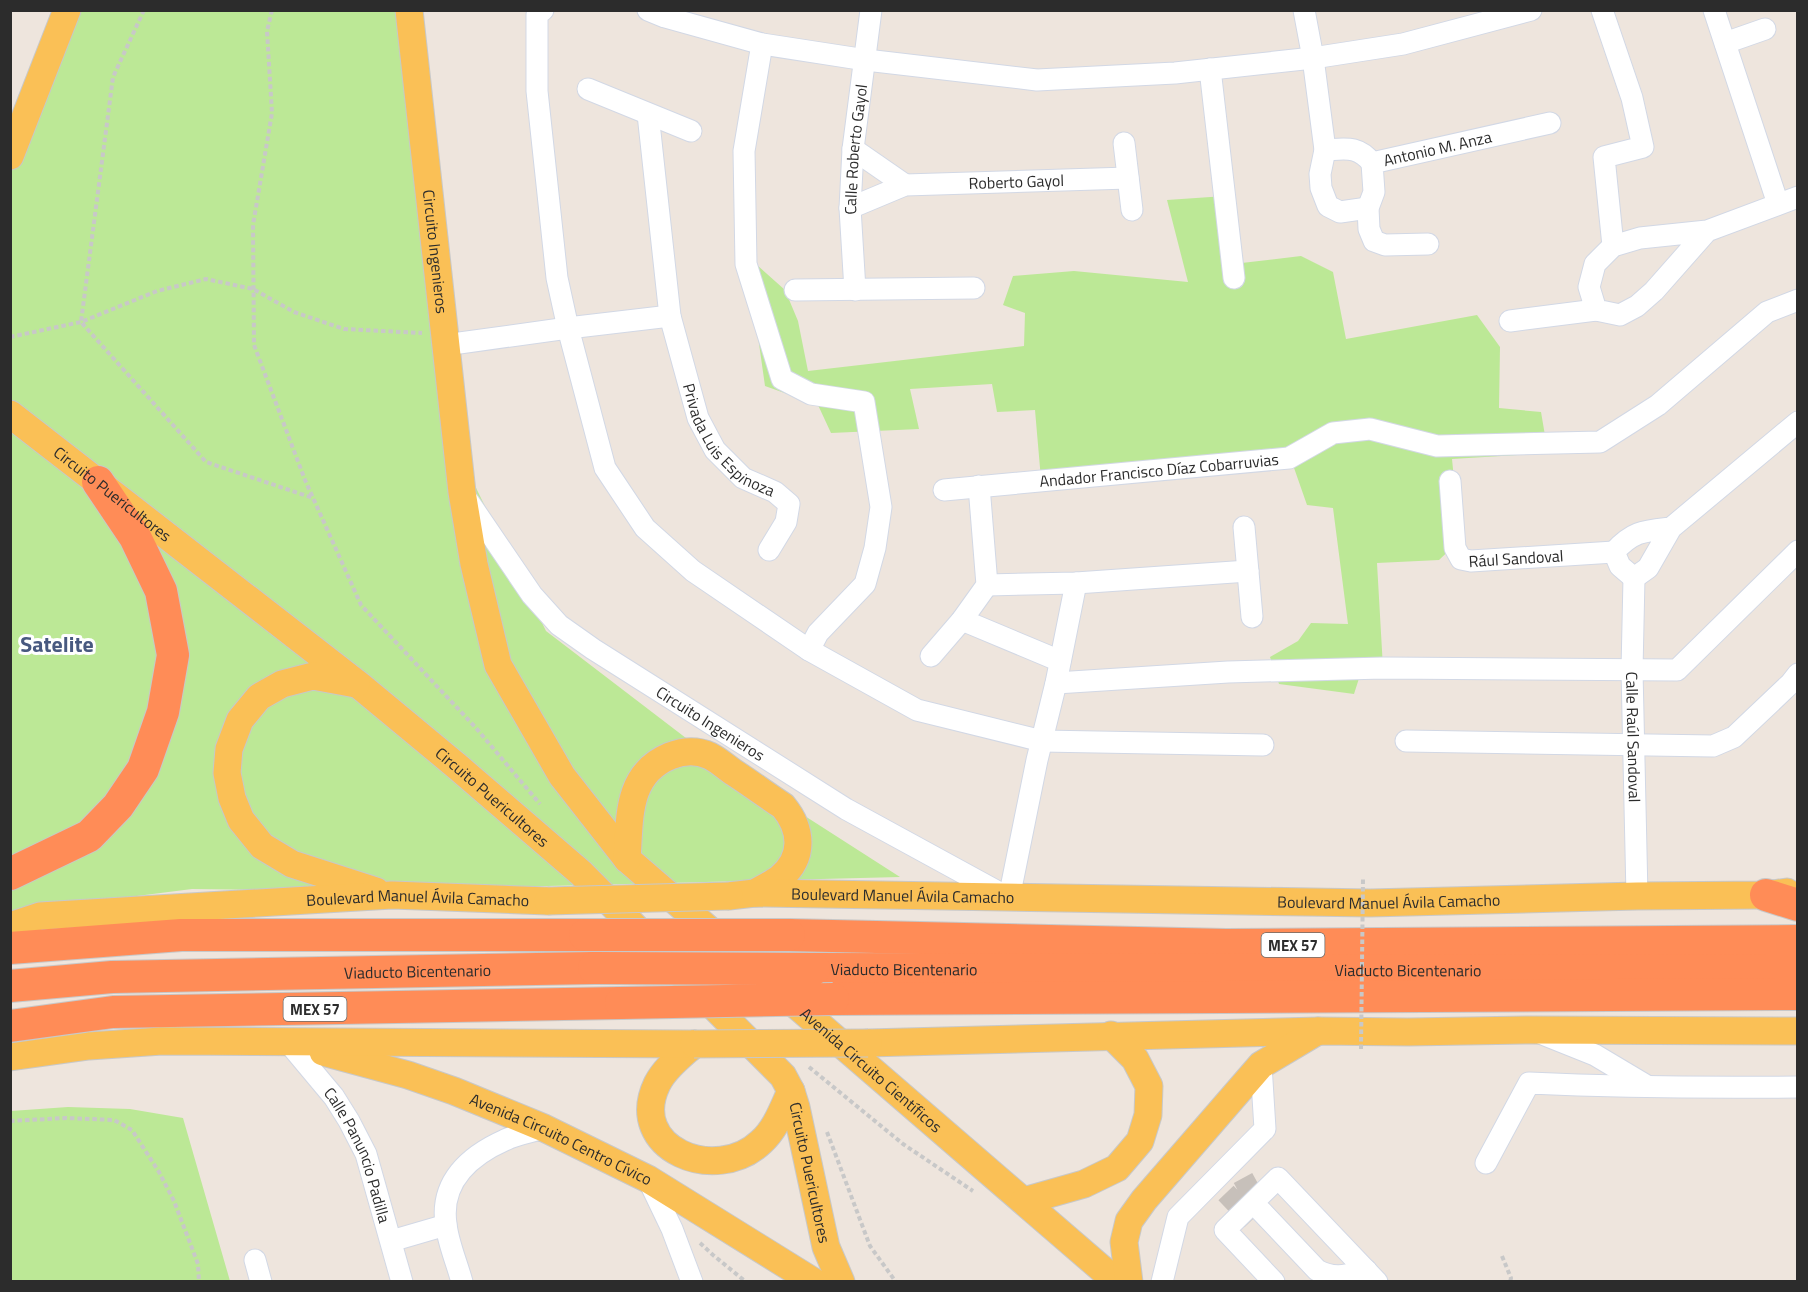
<svg xmlns="http://www.w3.org/2000/svg" width="1808" height="1292" viewBox="0 0 1808 1292" font-family="'Titillium Web',sans-serif">
<style>
.green{fill:#bce896}
.lines{fill:none;stroke-linecap:round;stroke-linejoin:round}
.minor-tunnel{stroke:#c7c0ba;stroke-width:21;stroke-dasharray:21 10;stroke-linecap:butt}
.minor-casing{stroke:#d2d8e5;stroke-width:23}
.major-casing{stroke:#c8c8c8;stroke-width:29}
.highway-casing{stroke:#c8c8c8;stroke-width:34}
.path{stroke:#c8c8c8;stroke-width:4;stroke-dasharray:4.5 3;stroke-linecap:butt}
.minor{stroke:#fff;stroke-width:21}
.major{stroke:#fac056;stroke-width:27}
.highway{stroke:#ff8c57;stroke-width:32}
.major-bridge-casing{stroke:#c8c8c8;stroke-width:29;stroke-linecap:butt}
.highway-bridge-casing{stroke:#c8c8c8;stroke-width:34;stroke-linecap:butt}
.path-bridge{stroke:#c8c8c8;stroke-width:4;stroke-dasharray:4.5 3;stroke-linecap:butt}
.major-bridge{stroke:#fac056;stroke-width:27}
.highway-bridge{stroke:#ff8c57;stroke-width:32}
.labels{text-anchor:middle;dominant-baseline:central;stroke-width:6;stroke-linejoin:round;paint-order:stroke}
.shield{fill:#fff;stroke:#6b6b6b;stroke-width:1.5}
.shield-label{font-size:15px;font-weight:bold;fill:#2c2c2c}
.street-label{font-size:16px;fill:#2c2c2c;stroke:#fff}
.district-label{font-size:22px;font-weight:bold;fill:#485980;stroke:#fff}
</style>
<rect width="100%" height="100%" fill="#eee5dd"/>
<!-- green -->
<path class="green" d="M78,11H399L432,346L457,449L546,631L699,748L900,877L349,891L192,889L11,912L10,164Z
M1225,196L1233,264L1301,256L1333,272L1346,339L1477,315L1500,347L1499,408L1541,412L1548,453L1452,459L1460,540L1439,560L1377,563L1383,668L1362,669L1354,694L1279,684L1270,657L1298,641L1311,623L1348,624L1333,508L1307,505L1293,465L1042,491L1035,410L997,412L992,384L910,389L919,429L831,433L818,405L765,386L749,273L757,265L785,290L798,321L808,371L1024,346L1025,313L1003,305L1013,276L1074,271L1188,282L1167,200Z
M68,1107L130,1109L183,1118L230,1281H11V1111Z"/>
<g class="lines">
<!-- minor-tunnel -->
<path class="minor-tunnel" d="M1243,1178L1261,1211
M1226,1193L1252,1220"/>
<!-- minor casing -->
<g class="minor-casing">
<g id="minor">
<path d="M543,10L537,15V91L557,278L568,328L605,468L645,528L693,571L809,650L917,710L1042,741L1263,745"/>
<path d="M648,10L665,17L762,44L866,60L1037,80L1175,73L1313,58L1403,44L1531,10"/>
<path d="M1304,10L1313,58L1325,150L1320,174L1321,188L1328,206L1340,212L1368,208"/>
<path d="M1602,10L1632,98L1643,147L1604,157L1613,246"/>
<path d="M1714,10L1778,204"/>
<path d="M1725,43L1765,29"/>
<path d="M762,44L744,151L746,264L782,379L811,394L864,402L881,507L875,548L865,584L818,633L809,650"/>
<path d="M1210,69L1234,278"/>
<path d="M588,89L691,131"/>
<path id="s1" d="M648,114L670,316L698,418L715,450L743,478L775,492L789,504L786,522L769,550"/>
<path d="M1124,143L1132,210"/>
<path d="M853,149L905,185"/>
<path d="M1325,150C1345,149 1358,145 1372,163"/>
<path id="s2" d="M850,208L905,185L1128,178"/>
<path d="M1707,231L1640,238L1613,246L1595,264L1589,287L1596,310L1620,315L1637,306L1654,291L1707,231L1798,197"/>
<path id="s3" d="M1428,244L1385,245L1374,241L1369,229L1368,208L1374,192L1372,163L1550,123"/>
<path d="M795,290L974,288"/>
<path id="s4" d="M855,290L850,208L853,149L871,10"/>
<path d="M1510,321L1596,310"/>
<path d="M445,345L568,328L670,316"/>
<path id="s5" d="M1450,481L1455,548L1461,559L1471,561L1614,552"/>
<path id="s6" d="M944,490L1289,458L1333,433L1370,429L1437,446L1600,442L1658,405L1767,312L1798,300"/>
<path id="s7" d="M464,495L532,595L559,625L593,649L846,809L1009,898L1037,760L1056,683L1076,583"/>
<path d="M1244,527L1252,617"/>
<path d="M1671,528C1644,531 1633,531 1614,552L1620,566L1634,578L1648,568L1671,528L1798,422"/>
<path id="s8" d="M1634,578L1632,670L1637,896"/>
<path d="M987,585L1076,583L1248,571"/>
<path d="M962,620L1060,661"/>
<path d="M931,656L962,620L987,585L979,486"/>
<path d="M1056,683L1228,672L1383,668L1677,670L1798,551"/>
<path d="M1406,741L1713,746L1734,737L1791,683L1798,674"/>
<path d="M1540,1033L1595,1055L1647,1086"/>
<path id="s9" d="M288,1042L334,1097L349,1121L366,1154L402,1282"/>
<path d="M1486,1163L1529,1083C1618,1087 1708,1088 1798,1087"/>
<path d="M648,1179L672,1229L692,1282"/>
<path d="M1261,1211L1317,1270C1335,1280 1347,1275 1366,1270"/>
<path d="M391,1241L446,1225"/>
<path d="M255,1260L261,1282"/>
<path d="M462,1282C457,1263 448,1243 446,1224C440,1182 469,1156 505,1140C517,1134 531,1132 544,1128"/>
<path d="M1162,1282L1178,1217L1265,1129L1261,1065"/>
<path d="M1274,1282L1225,1230L1278,1178L1377,1282"/>
</g>
</g>
<!-- major casing -->
<g class="major-casing">
<g id="major">
<path id="s10" d="M409,10L462,492L474,564L498,665L562,776L627,859L1117,1282"/>
<path d="M10,156L67,10"/>
<path id="s11" d="M10,414L359,685L459,768L581,873L783,1076L791,1091L796,1107L826,1247L841,1282"/>
<path d="M356,684L313,676L282,684L259,697L240,720L229,749L227,773L232,798L241,820L262,846L292,864L376,891"/>
<path d="M627,859C630,819 626,774 670,756C683,751 697,750 710,756C718,760 726,767 733,772C750,783 766,795 783,806C802,829 805,857 780,878C772,884 763,888 755,893"/>
<path id="s12" d="M729,896L755,893L1370,903L1637,896L1766,895L1787,892"/>
<path id="s13" d="M10,926L40,916L392,895L548,901"/>
<path d="M868,1043L1319,1031L1408,1032L1531,1030L1798,1031"/>
<path d="M694,1044C681,1056 665,1068 657,1084C626,1149 716,1185 761,1142C776,1129 783,1108 791,1091"/>
<path id="s14" d="M323,1052L408,1075L454,1091L544,1128L648,1179L814,1282"/>
<path d="M10,1057L89,1046L162,1041L694,1044"/>
<path d="M1024,1201L1084,1184L1117,1168L1140,1141L1148,1115L1149,1086L1135,1059L1111,1035"/>
<path d="M1129,1282L1124,1242L1129,1221L1144,1200L1261,1065L1318,1031"/>
</g>
</g>
<!-- highway casing -->
<g class="highway-casing">
<g id="highway">
<path d="M10,874L89,836L118,806L143,769L163,712L173,655L161,591L135,537L98,482"/>
<path d="M1766,895L1798,905"/>
<path d="M789,935L1226,945L1798,941"/>
<path d="M10,948L181,935H585"/>
<path id="s15" d="M814,969L1798,971"/>
<path id="s16" d="M10,986L112,977L594,968"/>
<path d="M833,999L1798,994"/>
<path d="M10,1026L113,1012L621,1003"/>
</g>
</g>
<!-- path -->
<path class="path" d="M144,10L113,77L81,322L206,462L313,498
M272,10L267,31L272,113L253,225L254,345L305,480L361,605L476,728L540,804
M10,337L81,322L157,291L206,279L253,289L294,312L344,329L422,333
M809,1067L903,1144L973,1191
M10,1121L66,1118L114,1120L132,1130L159,1172L174,1201L198,1264L199,1282
M827,1132L870,1246L896,1282
M700,1243L713,1255L746,1282
M1502,1256L1511,1278L1510,1282"/>
<!-- minor -->
<use href="#minor" class="minor"/>
<!-- major -->
<use href="#major" class="major"/>
<!-- highway -->
<use href="#highway" class="highway"/>
<!-- major-bridge casing -->
<g class="major-bridge-casing">
<path id="major-bridge" d="M548,901L729,896
M694,1044L868,1043"/>
</g>
<!-- highway-bridge casing -->
<g class="highway-bridge-casing">
<path id="highway-bridge" d="M585,935H789
M594,968L814,969
M621,1003L833,999"/>
</g>
<!-- path-bridge -->
<path class="path-bridge" d="M1361,1049L1363,879"/>
<!-- major-bridge -->
<use href="#major-bridge" class="major-bridge"/>
<!-- highway-bridge -->
<use href="#highway-bridge" class="highway-bridge"/>
</g>
<g class="labels">
<!-- shield labels -->
<g class="shield">
<rect x="1261.5" y="933" width="63" height="24" rx="4.5"/>
<rect x="283.5" y="997" width="63" height="24" rx="4.5"/>
</g>
<g class="shield-label">
<text x="1293" y="945">MEX 57</text>
<text x="315" y="1009">MEX 57</text>
</g>
<!-- street labels -->
<g class="street-label">
<text stroke="none"><textPath href="#s3" startOffset="202">Antonio M. Anza</textPath></text>
<text stroke="none"><textPath href="#s4" startOffset="141">Calle Roberto Gayol</textPath></text>
<text stroke="none"><textPath href="#s2" startOffset="171">Roberto Gayol</textPath></text>
<text stroke="none"><textPath href="#s10" startOffset="243">Circuito Ingenieros</textPath></text>
<text stroke="none"><textPath href="#s1" startOffset="346">Privada Luis Espinoza</textPath></text>
<text stroke="none"><textPath href="#s6" startOffset="216">Andador Francisco Díaz Cobarruvias</textPath></text>
<text stroke="none"><textPath href="#s11" startOffset="130">Circuito Puericultores</textPath></text>
<text stroke="none"><textPath href="#s5" startOffset="135">Rául Sandoval</textPath></text>
<text stroke="none"><textPath href="#s7" startOffset="342">Circuito Ingenieros</textPath></text>
<text stroke="none"><textPath href="#s8" startOffset="159">Calle Raúl Sandoval</textPath></text>
<text stroke="none"><textPath href="#s11" startOffset="616">Circuito Puericultores</textPath></text>
<text stroke="none"><textPath href="#s12" startOffset="174">Boulevard Manuel Ávila Camacho</textPath></text>
<text stroke="none"><textPath href="#s13" startOffset="410">Boulevard Manuel Ávila Camacho</textPath></text>
<text stroke="none"><textPath href="#s12" startOffset="660">Boulevard Manuel Ávila Camacho</textPath></text>
<text stroke="none"><textPath href="#s15" startOffset="90">Viaducto Bicentenario</textPath></text>
<text stroke="none"><textPath href="#s15" startOffset="594">Viaducto Bicentenario</textPath></text>
<text stroke="none"><textPath href="#s16" startOffset="408">Viaducto Bicentenario</textPath></text>
<text stroke="none"><textPath href="#s10" startOffset="1218">Avenida Circuito Científicos</textPath></text>
<text stroke="none"><textPath href="#s14" startOffset="254">Avenida Circuito Centro Cívico</textPath></text>
<text stroke="none"><textPath href="#s9" startOffset="135">Calle Panuncio Padilla</textPath></text>
<text stroke="none"><textPath href="#s11" startOffset="1120">Circuito Puericultores</textPath></text>
</g>
<!-- district labels -->
<g class="district-label">
<text x="57" y="644">Satelite</text>
</g>
</g>
<!-- border -->
<rect width="1808" height="1292" fill="none" stroke="#2c2c2c" stroke-width="24"/>
</svg>
